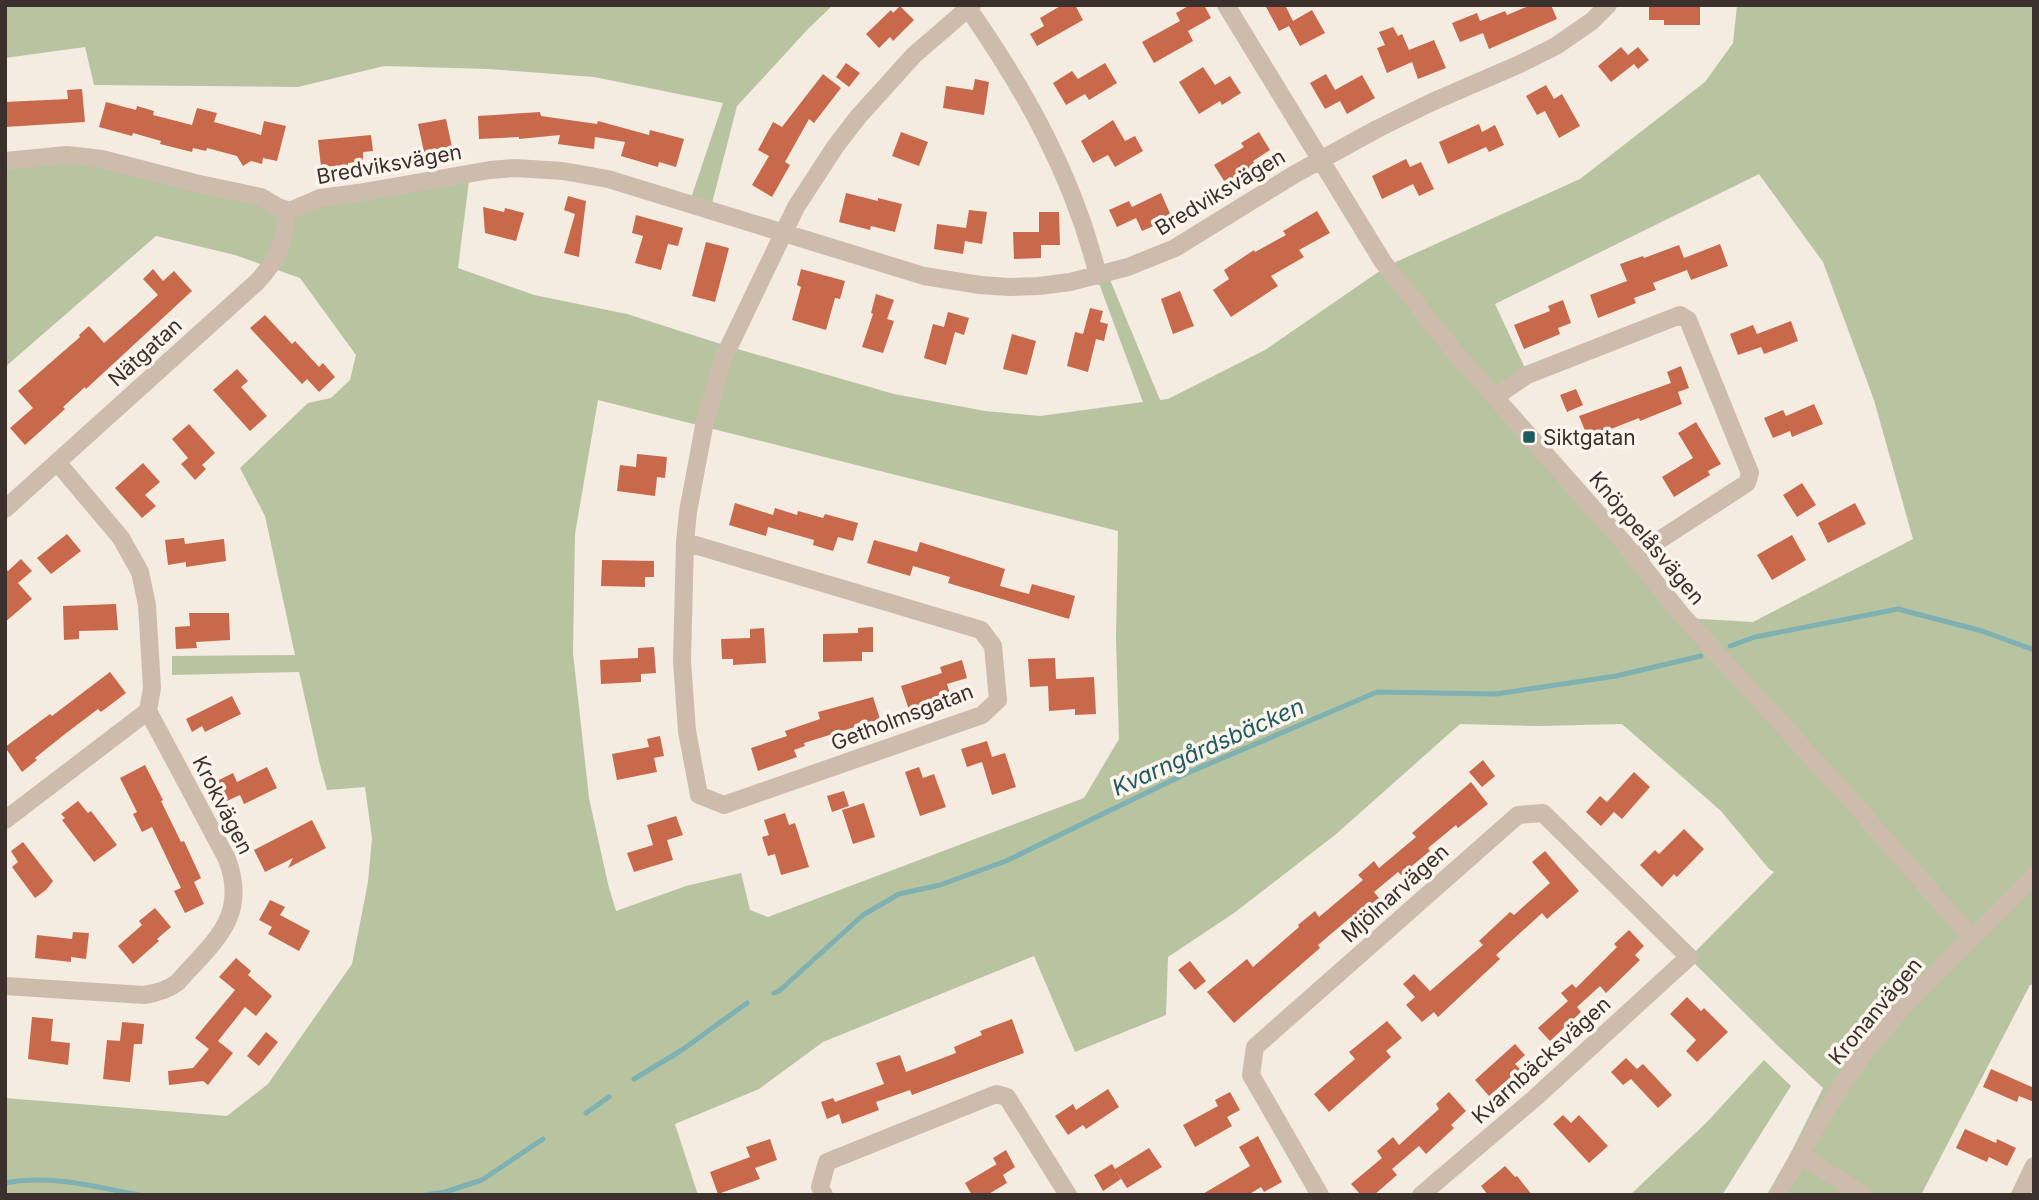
<svg xmlns="http://www.w3.org/2000/svg" width="2039" height="1200" viewBox="0 0 2039 1200" font-family="Inter,sans-serif">
<style>
.green{fill:#b8c4a0;fill-rule:evenodd}
.lines{fill:none;stroke-linecap:round;stroke-linejoin:round}
.stream{stroke:#7fb0b2;stroke-width:5}
.building{fill:#c8694b}
.minor{stroke:#cdbbac;stroke-width:18}
.tertiary{stroke:#cdbbac;stroke-width:18}
.poi-dot{fill:#1f5a5e;stroke:#fbf5ee;stroke-width:2.5}
.labels{text-anchor:middle;dominant-baseline:central;stroke-width:7;stroke-linejoin:round;paint-order:stroke}
.street-label{font-size:21px;fill:#3b302b;stroke:#fbf5ee}
.poi-label{font-size:21px;fill:#3b302b;stroke:#fbf5ee;text-anchor:start}
.water-label{font-size:23px;font-style:italic;fill:#1f5a5e;stroke:#fbf5ee}
</style>
<rect width="100%" height="100%" fill="#f4ebe1"/>
<!-- green -->
<path class="green" d="M5,5H833L808,29L737,106L710,211L689,204L723,103L594,77L489,69L384,66L298,87L94,85L85,47L5,58Z
M1737,5H2034V984L2030,985L1921,1195H1770L1823,1088L1778,1046L1689,958L1774,872L1769,869L1721,811L1622,724L1538,726L1460,724L1335,835L1234,913L1168,957L1166,1015L1075,1052L1034,956L823,1042L759,1089L675,1124L698,1195H5V1098L227,1116L268,1084L352,964L368,882L372,838L365,787L327,790L320,765L299,672L172,675V656L295,655L265,516L240,468L308,403L331,398L350,380L356,355L300,278L235,255L156,236L5,367V161L81,157L285,211L470,173L458,268L534,295L627,314L727,346L894,394L985,411L1040,416L1143,402L1097,278L1108,275L1160,400L1168,399L1265,350L1387,266L1580,179L1705,82L1733,43ZM1759,174L1823,262L1874,400L1913,539L1753,622L1684,618L1493,395L1525,368L1495,304ZM598,400L1118,531L1116,638L1119,739L1084,798L768,917L750,910L741,873L686,886L616,911L608,884L589,798L573,653L575,534Z
M1764,1060L1791,1086L1722,1195H1630L1706,1123Z"/>
<g class="lines">
<!-- stream -->
<path class="stream" d="M1730,646L1755,637L1898,609L1982,631L2034,650
M774,993L779,991L863,915L899,894L940,885L1006,861L1183,775L1377,692L1496,694L1616,676L1701,656
M634,1079L682,1050L747,1003
M586,1113L609,1097
M5,1183C50,1174 96,1187 139,1195
M425,1195L445,1192L482,1180L543,1139"/>
</g>
<!-- building -->
<path class="building" d="M1062,5H1075L1083,20L1037,46L1030,34L1044,26L1040,18Z
M1190,5H1204L1211,18L1188,31L1193,41L1154,63L1142,42L1180,21L1176,13Z
M1265,5H1285L1293,21L1312,10L1325,33L1300,46L1289,26L1279,31Z
M1531,5H1551L1557,19L1489,49L1483,33L1460,42L1452,23L1477,13L1480,21L1505,11L1507,15Z
M1649,5H1700V25H1664V20H1649Z
M900,6L914,20L893,41L890,37L879,48L866,34L891,10L893,13Z
M1393,27L1398,36L1402,34L1409,50L1434,40L1446,68L1418,79L1412,62L1387,73L1377,48L1385,45L1379,32Z
M1621,47L1628,55L1638,47L1649,60L1638,69L1634,64L1611,82L1598,66Z
M846,63L860,73L849,87L836,77Z
M1105,63L1117,83L1089,100L1085,94L1066,105L1053,83L1072,71L1078,79Z
M1203,67L1215,85L1230,76L1241,93L1222,105L1220,101L1199,114L1179,82Z
M823,74L841,88L814,123L809,119L785,162L790,165L772,197L752,185L769,156L758,150L773,122L782,127Z
M1326,74L1335,90L1362,75L1375,98L1347,114L1340,101L1325,109L1310,83Z
M975,79L989,82L984,115L943,108L946,86L973,90Z
M1546,85L1554,99L1562,94L1580,126L1559,138L1545,111L1537,115L1526,96Z
M82,89L85,122L5,127V102L68,99L67,90Z
M106,102L136,110L137,106L154,111L153,115L192,125L197,108L217,113L214,122L261,135L264,121L286,126L277,161L263,158L262,164L251,161L243,166L237,156L207,148L206,151L193,148L192,152L160,144L161,141L133,133L132,136L99,127Z
M540,112L541,116L597,124L598,121L649,135L650,130L684,139L676,167L659,162L658,167L621,156L625,142L595,137L594,149L558,144L560,135L519,139V137L479,139L478,116Z
M446,119L452,147L424,152L418,124Z
M1113,120L1125,141L1135,136L1143,151L1115,167L1108,155L1093,163L1081,141Z
M1479,124L1482,132L1495,125L1504,145L1489,152L1486,147L1448,164L1439,142Z
M901,132L928,142L919,166L892,156Z
M1259,132L1270,150L1253,161L1256,166L1226,184L1214,165L1244,147L1241,143Z
M371,135L373,151L363,152V161L348,163V165L321,167L318,140Z
M1406,159L1410,167L1421,162L1434,189L1419,196L1413,184L1382,199L1372,176Z
M846,193L878,201V198L902,204L895,232L871,226L870,230L839,222Z
M1161,193L1172,218L1142,231L1136,218L1117,227L1109,210L1129,201L1132,207Z
M568,196L586,201L579,257L564,253L575,214L564,210Z
M483,207L504,212L505,208L524,213L516,241L485,233Z
M969,210L987,212L982,244L965,241L963,254L934,249L937,224L966,228Z
M1317,211L1330,233L1299,250L1304,257L1271,276L1278,286L1231,317L1213,290L1229,279L1224,270L1254,250L1255,252L1286,235L1283,231Z
M1039,212H1059L1060,245H1041V258L1014,259L1013,232H1039Z
M636,215L683,228L678,246L668,244L661,270L635,263L643,236L632,233Z
M706,242L729,248L715,302L692,296Z
M1720,244L1728,266L1691,280L1687,270L1653,283L1656,290L1634,298L1636,303L1598,318L1590,295L1627,281L1620,264L1643,256L1644,258L1679,245L1684,258Z
M153,269L163,281L174,271L192,291L86,389L85,387L63,407L65,409L25,445L10,428L33,408L18,391L80,337L79,335L89,326L104,343L135,316L158,295L143,279Z
M801,269L845,281L840,299L835,298L826,330L792,320L801,287L797,285Z
M1180,291L1194,326L1173,334L1161,299Z
M876,294L894,300L887,319L894,321L883,353L862,347L873,314L871,313Z
M1563,300L1571,323L1558,328L1560,334L1524,349L1514,325L1550,311L1548,306Z
M1090,308L1103,311L1100,322L1108,324L1104,341L1096,339L1088,372L1067,366L1075,332L1083,334Z
M948,312L969,318L964,335L955,332L946,365L924,358L933,324L944,327Z
M265,315L292,344L295,341L319,367L323,363L335,377L319,392L307,379L302,384L250,328Z
M1791,321L1798,341L1764,354L1761,347L1738,355L1730,334L1753,325L1757,334Z
M1012,334L1036,341L1027,375L1003,369Z
M1681,366L1689,388L1678,392L1682,404L1640,421L1639,418L1588,438L1579,416L1671,383L1667,372Z
M237,369L248,381L241,387L267,416L250,431L213,390Z
M1576,389L1583,405L1567,412L1560,395Z
M1814,404L1823,424L1792,437L1790,431L1773,438L1764,418L1783,410L1786,416Z
M1696,422L1721,464L1708,471L1710,475L1674,497L1662,477L1693,458L1678,433Z
M189,424L215,453L202,465L206,469L195,480L181,464L188,458L172,439Z
M637,454L667,457L665,478L657,477L655,496L617,491L620,465L636,467Z
M143,463L160,482L145,495L156,506L142,518L115,488Z
M1802,483L1816,505L1797,517L1783,495Z
M735,503L773,515L775,508L797,515L798,511L823,518L825,514L858,523L853,541L838,537L833,551L813,545L814,540L779,530L768,527L766,536L729,525Z
M1855,503L1866,524L1828,543L1818,523Z
M67,534L81,551L51,574L37,558Z
M1792,535L1806,560L1772,580L1757,555Z
M184,538L185,544L224,539L226,561L186,567V562L168,565L165,540Z
M874,540L917,552L920,542L1005,569L1000,586L1029,594L1032,584L1075,596L1069,619L948,583L950,577L913,566L910,576L867,563Z
M21,559L32,571L18,583L32,599L5,622V568L8,571Z
M602,560L654,561V577H645V587L601,586Z
M116,604L118,630L79,631V639L64,640L63,606Z
M189,613H229L230,640L196,642L197,648L176,649L175,627L190,626Z
M873,627V652H862V661L823,662V634L858,633V628Z
M764,628L766,663L733,665V659H722L721,639L750,638V629Z
M654,647L656,673L641,674V682L601,684L600,660L638,658V648Z
M1055,658L1056,679L1094,677L1096,714L1075,715V709L1049,711L1048,686L1030,687L1028,659Z
M962,660L967,678L947,684L951,697L909,710L901,686L942,673L940,667Z
M110,672L126,693L101,712L98,709L65,734L35,758L37,760L22,772L5,747L50,714L52,716Z
M232,696L241,714L205,732L202,726L192,732L186,719Z
M873,697L880,719L804,743L805,746L794,750L797,757L758,771L751,748L787,736L785,731L820,719L818,712Z
M660,736L664,756L654,758L657,772L617,780L612,754L649,747L647,739Z
M987,741L992,757L1005,753L1016,787L992,795L982,762L967,767L961,749Z
M1483,760L1495,776L1482,787L1469,772Z
M145,765L163,800L161,801L181,842L184,841L201,878L194,882L204,904L185,913L174,891L181,888L152,827L142,832L133,814L137,812L120,778Z
M267,767L277,788L244,804L240,795L227,801L217,781L233,773L237,782Z
M919,767L923,778L934,774L946,807L920,816L905,772Z
M1634,772L1650,787L1622,819L1614,812L1601,826L1586,812L1600,796L1607,802Z
M1471,782L1488,804L1458,828L1456,825L1428,848L1430,851L1401,875L1398,872L1374,892L1379,898L1354,920L1351,917L1318,945L1320,948L1234,1023L1207,992L1247,959L1253,967L1299,927L1298,925L1315,911L1319,917L1363,880L1358,875L1374,861L1379,868L1416,837L1412,833Z
M844,791L849,806L832,812L827,796Z
M78,801L88,813L91,811L117,845L94,862L62,820L65,818L61,814Z
M864,803L875,837L853,844L842,810Z
M785,813L789,825L795,823L809,867L781,875L775,854L768,856L762,837L769,835L764,820Z
M676,816L683,835L667,840L673,860L634,872L627,853L653,845L647,825Z
M312,820L326,848L288,868L293,858L265,872L254,850Z
M1684,829L1704,849L1677,877L1674,874L1662,887L1640,865L1655,850L1659,854Z
M23,842L53,881L46,890L35,898L12,867L18,862L11,851Z
M1545,851L1579,891L1547,919L1542,913L1496,955L1500,959L1438,1017L1434,1012L1422,1022L1406,1005L1415,997L1403,984L1414,974L1430,991L1483,945L1479,941L1510,912L1514,915L1550,883L1532,862Z
M270,900L285,907L280,915L310,931L299,951L268,934L272,927L259,920Z
M155,908L171,927L157,939L159,941L133,964L118,946L142,925L139,921Z
M1629,930L1644,946L1635,955L1640,960L1606,993L1600,986L1577,1007L1581,1012L1550,1041L1538,1028L1568,1001L1561,993L1572,984L1576,988L1617,947L1614,944Z
M73,932L89,933L86,959L71,957V962L35,958L37,935L72,939Z
M236,958L251,971L248,975L272,996L256,1016L245,1007L218,1041L233,1053L208,1085L203,1081L169,1085L168,1071L193,1068L209,1049L195,1038L235,990L219,977Z
M1190,961L1206,981L1195,990L1178,970Z
M1687,997L1701,1011L1704,1008L1728,1032L1697,1062L1686,1051L1696,1040L1670,1014Z
M32,1017L53,1019L51,1041L70,1043L68,1065L28,1059Z
M1012,1019L1024,1053L912,1095L910,1090L876,1102L879,1110L842,1124L839,1114L827,1119L821,1102L833,1098L835,1102L884,1084L876,1063L900,1055L906,1072L956,1053L954,1047L982,1035L980,1031Z
M1387,1021L1402,1038L1386,1051L1391,1057L1329,1112L1314,1094L1355,1059L1349,1052Z
M122,1022L144,1024L142,1044H134L130,1082L103,1079L107,1040L120,1041Z
M266,1032L278,1042L259,1066L247,1056Z
M1515,1044L1525,1055L1515,1064L1520,1069L1489,1096L1475,1080Z
M1626,1058L1637,1069L1643,1064L1672,1095L1658,1108L1631,1079L1623,1085L1611,1072Z
M1991,1069L2034,1088V1102L2019,1096L2017,1102L1983,1087Z
M1108,1089L1119,1107L1086,1129L1083,1125L1068,1135L1055,1116L1073,1104L1076,1110Z
M1230,1092L1240,1110L1227,1117L1232,1126L1195,1147L1183,1125L1218,1106L1215,1100Z
M1449,1092L1466,1111L1451,1125L1454,1128L1426,1154L1419,1146L1392,1169L1397,1175L1374,1195H1361L1351,1184L1382,1158L1377,1151L1393,1137L1399,1145L1439,1109L1436,1104Z
M1563,1115L1571,1123L1579,1115L1608,1146L1589,1163L1553,1124Z
M1965,1129L1996,1143L1997,1139L2016,1148L2007,1166L1989,1157L1987,1162L1956,1148Z
M1258,1136L1282,1182L1264,1192L1261,1187L1248,1195H1201L1250,1166L1239,1147Z
M770,1139L777,1160L755,1168L760,1179L718,1194L710,1172L750,1157L746,1147Z
M1149,1148L1162,1167L1127,1188L1115,1169Z
M1006,1150L1015,1167L1003,1175L1007,1183L987,1195H972L965,1183L997,1164L1001,1172L993,1158Z
M1112,1164L1121,1179L1103,1191L1094,1175Z
M1505,1166L1515,1177L1517,1176L1532,1195H1488L1481,1186Z"/>
<g class="lines">
<!-- minor -->
<path class="minor" d="M1226,5L1383,262L1453,350L1623,542L1680,613L1847,796L1971,937
M968,8C1025,90 1074,177 1098,276
M5,161L67,155L102,159L195,183L261,197L278,207L290,211L320,198L358,193L490,170L515,168L563,171L608,179L924,276L980,285L1009,287L1039,286L1070,282L1128,267L1175,248L1295,174L1377,129L1432,102L1520,64L1556,46L1592,21L1608,5
M1495,397L1527,375L1680,315L1688,320L1750,473L1747,483L1658,541L1636,559
M5,509L257,282C278,259 286,242 286,210
M685,542L981,630L993,646L998,700L982,715L724,805L699,795L687,731L682,661L685,542L688,512L705,421L723,359L796,207L835,147L858,117L914,55L972,5
M5,820L148,711L152,688L147,605L140,572L121,538L57,462
M5,986L144,995C157,993 168,990 178,982C213,942 249,917 227,859L148,711
M1800,1155L1863,1195
M824,1195L820,1187L827,1162L996,1094L1007,1097L1068,1195
M1320,1195L1251,1075L1255,1047L1518,815L1543,813L1689,957L1536,1097L1421,1195
M2020,1195L2034,1166"/>
<!-- tertiary -->
<path class="tertiary" d="M1777,1195C1807,1143 1836,1088 1874,1041C1922,981 1982,932 2034,876"/>
</g>
<!-- markers -->
<rect class="poi-dot" x="1522" y="430" width="14" height="14" rx="3.5"/>
<g class="labels">
<!-- street labels -->
<g class="street-label">
<text transform="translate(389 164) rotate(-10)">Bredviksvägen</text>
<text transform="translate(1220 192) rotate(-31)">Bredviksvägen</text>
<text transform="translate(145 352) rotate(-42)">Nätgatan</text>
<text transform="translate(1647 538) rotate(50)">Knöppelåsvägen</text>
<text transform="translate(902 717) rotate(-21)">Getholmsgatan</text>
<text transform="translate(223 805) rotate(63)">Krokvägen</text>
<text transform="translate(1395 893) rotate(-42)">Mjölnarvägen</text>
<text transform="translate(1875 1011) rotate(-50)">Kronanvägen</text>
<text transform="translate(1541 1060) rotate(-42)">Kvarnbäcksvägen</text>
</g>
<!-- poi labels -->
<g class="poi-label">
<text x="1543" y="437">Siktgatan</text>
</g>
<!-- water labels -->
<g class="water-label">
<text transform="translate(1208 747) rotate(-24)">Kvarngårdsbäcken</text>
</g>
</g>
<!-- border -->
<rect width="2039" height="1200" fill="none" stroke="#3b302b" stroke-width="14"/>
</svg>
